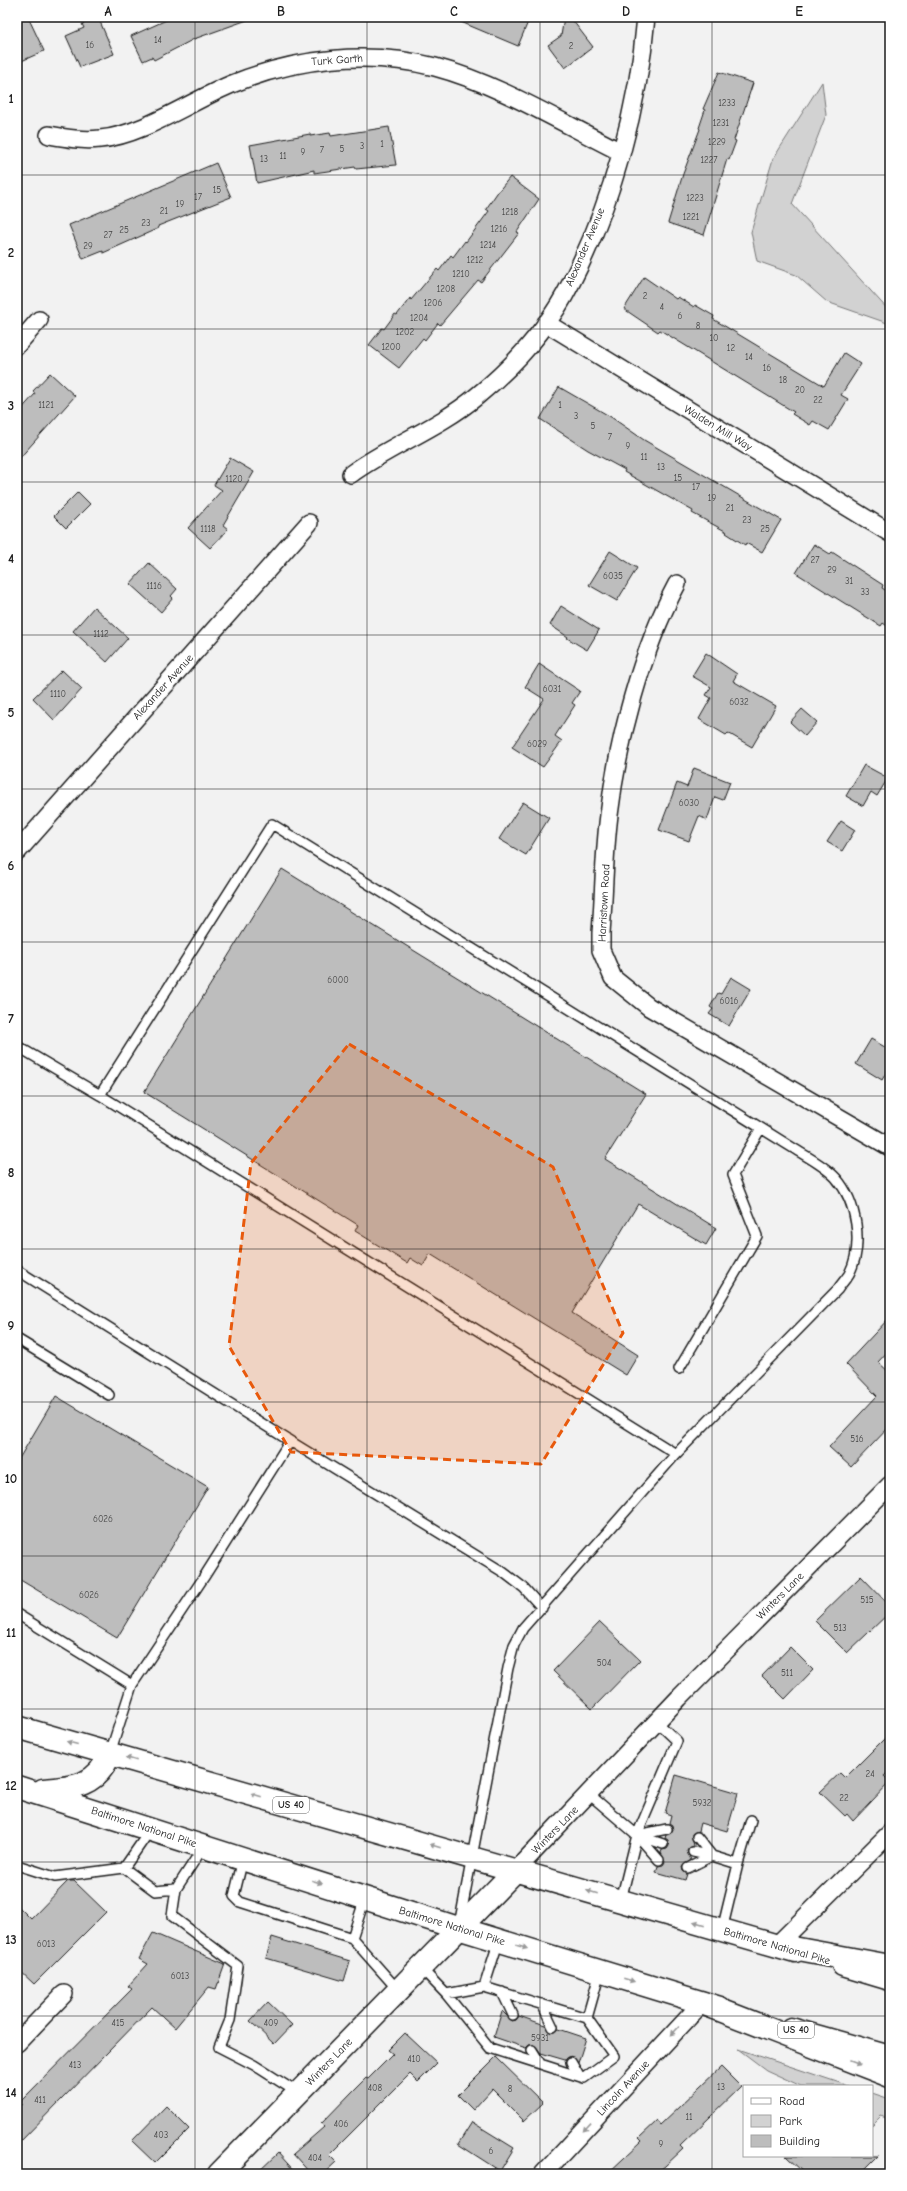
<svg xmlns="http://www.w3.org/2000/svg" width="907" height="2191" viewBox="0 0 907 2191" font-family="'Comic Neue',sans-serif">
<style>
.green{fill:#d2d2d2;stroke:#777}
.building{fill:#bdbdbd;stroke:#1c1c1c}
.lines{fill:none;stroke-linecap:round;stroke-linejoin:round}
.lane-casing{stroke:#1c1c1c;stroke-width:12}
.street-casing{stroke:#1c1c1c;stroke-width:20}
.secondary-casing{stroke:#1c1c1c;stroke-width:25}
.primary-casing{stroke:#1c1c1c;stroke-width:25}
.highway-casing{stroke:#1c1c1c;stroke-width:25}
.lane{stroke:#fff;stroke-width:9}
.street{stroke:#fff;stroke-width:17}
.secondary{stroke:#fff;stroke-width:22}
.primary{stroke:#fff;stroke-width:22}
.highway{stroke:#fff;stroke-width:22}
.oneway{fill:#999}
.marked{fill:#e8590c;fill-opacity:0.2;stroke:#e8590c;stroke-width:3;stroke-dasharray:8 5;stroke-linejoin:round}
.grid{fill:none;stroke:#1c1c1c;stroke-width:1;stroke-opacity:0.55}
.labels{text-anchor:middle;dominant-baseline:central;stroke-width:4;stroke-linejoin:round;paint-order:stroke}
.number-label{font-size:9px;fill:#444}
.shield{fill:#fff;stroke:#606060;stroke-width:1}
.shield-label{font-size:10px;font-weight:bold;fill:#1c1c1c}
.street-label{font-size:11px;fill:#1c1c1c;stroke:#fff}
.neatline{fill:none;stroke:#1c1c1c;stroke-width:1.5}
.grid-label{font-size:13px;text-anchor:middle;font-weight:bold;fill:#1c1c1c}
</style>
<rect width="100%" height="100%" fill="#f2f2f2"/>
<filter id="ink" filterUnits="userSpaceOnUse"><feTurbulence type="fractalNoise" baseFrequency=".025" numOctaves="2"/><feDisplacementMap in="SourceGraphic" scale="8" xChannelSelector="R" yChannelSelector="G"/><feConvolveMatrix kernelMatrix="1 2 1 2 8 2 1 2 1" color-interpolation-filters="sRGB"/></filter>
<g filter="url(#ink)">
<!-- green -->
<path class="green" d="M822,82L826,115L792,204L890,312V324L827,302L796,275L757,261L751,232L773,159Z
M738,2049L849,2086H801L766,2070Z
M872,2093L890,2099V2120L881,2116L872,2125Z"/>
<!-- building -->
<path class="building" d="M17,17H28L44,51L17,63Z
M98,17L114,54L80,67L66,36L84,28L82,24Z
M173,17H249L250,19L194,39L154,60L152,57L143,61L131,36Z
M449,17H530L518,46Z
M564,17H570L593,47L565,68L548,45L561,36Z
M719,72L753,83L734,140L736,141L729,160L727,159L704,235L668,223L683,174L700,129L699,128L705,110L703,109Z
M389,127L396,165L356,169L355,167L314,173V170L257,183L250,145L310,134V136L330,133L331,136Z
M216,163L231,197L158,226L159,228L103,253V251L83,259L69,225Z
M510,177L539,199L517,232L519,233L481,282L478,280L440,325L438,323L425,340L423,338L399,368L369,345L382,328L384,329L395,314L397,315L410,298L411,300L437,269L439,271L451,255L453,257L465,241L466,242L489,211L486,209L497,193Z
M644,277L676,299L678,297L694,307L695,305L714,316L713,319L824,386L844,353L861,364L841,395L848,399L829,430L813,421L810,425L792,414L794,412L660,330L658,332L624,309Z
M50,373L75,396L17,461V414L35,394L33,391Z
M559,387L611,417L644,440L781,520L762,552L746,543L745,545L726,533L727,532L692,513L693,511L624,472L625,470L588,450L540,419Z
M230,458L254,472L223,525L228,529L210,548L188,528L222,490L214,485Z
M78,492L90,504L66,528L54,516Z
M814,544L830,554L832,552L883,585L882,588L890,593V628L883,623L881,626L796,573Z
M610,551L637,568L617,601L589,585Z
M149,563L177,589L171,596L173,598L161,612L130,584Z
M561,606L599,630L587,650L567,638L568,637L550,625Z
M94,607L128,638L107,662L73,631Z
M706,653L737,674L733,681L776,706L752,747L728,733L726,735L699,719L711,698L706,695L711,687L692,676Z
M539,664L580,691L572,703L575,705L555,736L562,741L543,767L512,747L544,699L525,687Z
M62,670L82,689L54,720L33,698Z
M802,709L817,722L805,736L790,722Z
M864,765L888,778L877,796L871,792L863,806L846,796Z
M694,768L730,782L723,800L715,797L707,820L699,816L689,841L659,830L677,783L687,787Z
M523,802L549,818L526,855L499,839Z
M841,821L855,830L842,851L827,842Z
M282,869L646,1094L605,1159L716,1228L706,1245L638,1204L572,1313L638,1355L626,1375L430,1254L423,1266L410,1258L407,1263L355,1231L358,1225L144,1092Z
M731,977L751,989L729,1026L709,1014L713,1009L710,1007L718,993L721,994Z
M871,1039L890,1050V1066L882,1080L856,1064Z
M890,1317V1349L878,1362L890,1373V1426L851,1467L829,1447L877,1396L846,1364Z
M56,1396L208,1487L117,1638L17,1578V1462Z
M861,1576L890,1606V1612L847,1653L815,1621Z
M600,1622L640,1660L592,1709L553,1671Z
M790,1647L813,1670L785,1699L762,1676Z
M890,1733V1770L884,1776L890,1782L853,1821L847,1814L845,1816L820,1792L840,1773L845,1778Z
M676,1775L738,1793L727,1831L700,1823L698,1831L692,1834L694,1846L689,1848L687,1851L691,1860L682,1867L683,1871L687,1874L685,1880L656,1872L658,1866L663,1865L665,1862L661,1853L662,1850L667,1849L669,1846L668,1840L665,1838L666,1835L673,1830L672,1825L669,1823L671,1815L665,1813Z
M68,1881H74L106,1912L34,1984L17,1968V1905L31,1919Z
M153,1933L225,1964L216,1989L209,1987L175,2028L152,2007L17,2145V2108L22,2104L20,2102L132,1989L128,1986L148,1964L139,1959Z
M272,1937L350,1961L344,1981L266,1958Z
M268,2002L292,2025L274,2044L250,2021Z
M502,2011L512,2021L516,2020L519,2016L545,2025L552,2033L559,2029L586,2038L578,2063L571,2056L565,2060L541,2053L534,2045H529L526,2048L494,2037Z
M405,2033L437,2063L418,2082L410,2074L329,2155L336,2162L323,2174H311L293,2154L324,2127L321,2124L352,2092L366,2078L368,2079L393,2054L388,2050Z
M496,2057L543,2103L524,2121L492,2089L473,2110L458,2095Z
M721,2067L741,2087L680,2146L683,2149L665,2166L655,2174H607L642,2141L639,2138L657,2121L660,2125Z
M166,2106L189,2129L155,2163L132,2141Z
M472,2122L514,2148L500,2171L458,2144Z
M278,2153L297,2174H256Z
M786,2156H878L860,2174H805Z"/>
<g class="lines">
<!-- lane casing -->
<g class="lane-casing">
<path id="lane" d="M17,1046L100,1095
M17,1270L290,1441
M17,1339L109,1395
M679,1369L757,1236L733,1175L761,1128
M17,1614L132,1685
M110,1753L132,1685L204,1577L290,1441L503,1572L524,1588L542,1608
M589,1794L637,1835L663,1844
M637,1835L677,1741L657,1722
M638,1835L667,1829
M697,1837L712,1856
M693,1852L712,1856
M243,1859L234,1896L240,1902L352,1938L365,1898
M738,1864L751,1820
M17,1865L55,1877L124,1868L151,1829
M124,1868L155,1891L176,1889L204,1846
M688,1868L712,1856L738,1864L722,1930
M176,1889L172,1916L238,1966L230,2020L219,2047L254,2065L298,2093
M621,1900L637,1835L659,1860
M460,1920L508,1668L514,1645L523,1628L676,1454L100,1095L272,824L793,1148C807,1157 824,1165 836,1178C857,1202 864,1245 849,1274C846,1279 841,1284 838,1289L676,1454
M352,1938L398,1990
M499,1940L484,1987L587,2018L600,1972
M420,1967L446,1994L484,1987
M502,1992L513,2015
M446,1994L490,2048L584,2078L614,2056L587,2018
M542,2004L553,2027
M532,2050L540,2063
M571,2062L579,2076"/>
</g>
<!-- street casing -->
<g class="street-casing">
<path id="street" d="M49,135C66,138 83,141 100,139C141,136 193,100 232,84C296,58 368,50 435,67C499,84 562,123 621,152
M546,323L890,533
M17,345L39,320
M351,474C391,445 439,428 477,396C515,365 549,327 571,283C612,204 639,105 646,17
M677,584C641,651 618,740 609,815C604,854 604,894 601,933V950L613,978L649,1007L890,1147
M17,852L309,523
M516,1870L679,1698L890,1485
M777,1945L890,1833
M17,2043L64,1994
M543,2174L702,2003"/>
</g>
<!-- secondary casing -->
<g class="secondary-casing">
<path id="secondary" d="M219,2174L516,1870"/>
</g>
<!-- primary casing -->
<g class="primary-casing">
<path id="primary" d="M17,1727L795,1951
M17,1787L458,1928L720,2008
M43,1790C73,1788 98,1786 110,1753
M843,1965L890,1979
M791,2029L890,2057"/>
</g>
<!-- highway casing -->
<g class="highway-casing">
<path id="highway" d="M777,1945L890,1966
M702,2003L890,2076"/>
</g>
<!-- lane -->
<use href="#lane" class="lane"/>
<!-- street -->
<use href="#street" class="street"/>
<!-- secondary -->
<use href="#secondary" class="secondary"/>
<!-- primary -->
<use href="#primary" class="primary"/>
<!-- highway -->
<use href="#highway" class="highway"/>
</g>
<!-- one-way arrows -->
<defs><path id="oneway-solid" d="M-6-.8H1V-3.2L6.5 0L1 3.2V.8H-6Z"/></defs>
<g class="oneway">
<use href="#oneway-solid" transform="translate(72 1743) rotate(-165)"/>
<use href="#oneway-solid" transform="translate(131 1759) rotate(-164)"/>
<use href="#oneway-solid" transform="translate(256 1795) rotate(-164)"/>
<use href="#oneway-solid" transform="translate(435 1846) rotate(-164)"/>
<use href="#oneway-solid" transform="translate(317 1882) rotate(18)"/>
<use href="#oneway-solid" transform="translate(592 1892) rotate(-164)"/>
<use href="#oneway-solid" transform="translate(699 1923) rotate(-164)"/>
<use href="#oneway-solid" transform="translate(522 1947) rotate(17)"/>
<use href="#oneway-solid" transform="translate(629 1980) rotate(17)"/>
<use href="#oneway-solid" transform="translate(675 2031) rotate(133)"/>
<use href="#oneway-solid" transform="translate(855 2063) rotate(21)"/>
<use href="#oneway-solid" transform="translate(587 2127) rotate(133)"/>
</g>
</g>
<!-- marked area -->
<path class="marked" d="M349,1044L553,1167L623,1333L541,1464L291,1452L229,1346L251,1163Z"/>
<!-- grid -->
<path class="grid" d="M195,17V2174M367,17V2174M540,17V2174M712,17V2174M17,175H890M17,329H890M17,482H890M17,635H890M17,789H890M17,942H890M17,1096H890M17,1249H890M17,1402H890M17,1556H890M17,1709H890M17,1862H890M17,2016H890"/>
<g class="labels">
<!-- number labels -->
<g class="number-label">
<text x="158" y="40">14</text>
<text x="90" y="45">16</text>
<text x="571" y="46">2</text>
<text x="727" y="103">1233</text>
<text x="721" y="123">1231</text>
<text x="717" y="142">1229</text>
<text x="382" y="144">1</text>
<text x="362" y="146">3</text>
<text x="342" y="149">5</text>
<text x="322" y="150">7</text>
<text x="303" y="152">9</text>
<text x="283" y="156">11</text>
<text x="264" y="159">13</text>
<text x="709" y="160">1227</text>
<text x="217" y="190">15</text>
<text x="198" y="197">17</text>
<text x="695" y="198">1223</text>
<text x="180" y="204">19</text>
<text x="164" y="211">21</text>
<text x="510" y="212">1218</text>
<text x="691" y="217">1221</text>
<text x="146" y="223">23</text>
<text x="499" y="229">1216</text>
<text x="124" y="230">25</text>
<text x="108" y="235">27</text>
<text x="488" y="245">1214</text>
<text x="88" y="246">29</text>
<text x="475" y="260">1212</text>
<text x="461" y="274">1210</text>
<text x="446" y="289">1208</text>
<text x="645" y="296">2</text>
<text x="433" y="303">1206</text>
<text x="662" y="307">4</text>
<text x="680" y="316">6</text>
<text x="419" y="318">1204</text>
<text x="698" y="326">8</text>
<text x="405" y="332">1202</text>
<text x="714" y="338">10</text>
<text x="391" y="347">1200</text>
<text x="731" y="348">12</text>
<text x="749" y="357">14</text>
<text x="767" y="368">16</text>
<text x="783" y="380">18</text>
<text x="800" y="390">20</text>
<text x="818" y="400">22</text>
<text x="46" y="405">1121</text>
<text x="560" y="405">1</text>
<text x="576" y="416">3</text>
<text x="593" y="426">5</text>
<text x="610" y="437">7</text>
<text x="628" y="446">9</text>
<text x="644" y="457">11</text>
<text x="661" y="467">13</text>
<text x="678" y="478">15</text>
<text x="234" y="479">1120</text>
<text x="696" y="487">17</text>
<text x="712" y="498">19</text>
<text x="730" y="508">21</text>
<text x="747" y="520">23</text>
<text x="208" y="529">1118</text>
<text x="765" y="529">25</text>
<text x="815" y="560">27</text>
<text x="832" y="570">29</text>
<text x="613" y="576">6035</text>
<text x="849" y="581">31</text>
<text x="154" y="586">1116</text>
<text x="865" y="592">33</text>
<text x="101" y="634">1112</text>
<text x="552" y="689">6031</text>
<text x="58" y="694">1110</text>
<text x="739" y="702">6032</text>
<text x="537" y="744">6029</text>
<text x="689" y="803">6030</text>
<text x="338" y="980">6000</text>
<text x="729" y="1001">6016</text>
<text x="857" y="1439">516</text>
<text x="103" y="1519">6026</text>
<text x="89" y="1595">6026</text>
<text x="867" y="1600">515</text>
<text x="840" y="1628">513</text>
<text x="604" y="1663">504</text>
<text x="787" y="1673">511</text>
<text x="870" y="1774">24</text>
<text x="844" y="1798">22</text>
<text x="702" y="1803">5932</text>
<text x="46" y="1944">6013</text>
<text x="180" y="1976">6013</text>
<text x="118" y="2023">415</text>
<text x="271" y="2023">409</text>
<text x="540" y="2038">5931</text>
<text x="414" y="2059">410</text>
<text x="75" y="2065">413</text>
<text x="721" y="2087">13</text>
<text x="375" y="2088">408</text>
<text x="510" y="2089">8</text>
<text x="40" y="2100">411</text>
<text x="689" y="2117">11</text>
<text x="341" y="2124">406</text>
<text x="161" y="2135">403</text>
<text x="661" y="2144">9</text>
<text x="491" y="2151">6</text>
<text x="315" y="2158">404</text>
</g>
<!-- shield labels -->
<g class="shield">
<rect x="273" y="1797" width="36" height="16" rx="3"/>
<rect x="778" y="2022" width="36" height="16" rx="3"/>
</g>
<g class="shield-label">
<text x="291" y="1805">US 40</text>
<text x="796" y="2030">US 40</text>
</g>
<!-- street labels -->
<g class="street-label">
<text transform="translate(337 60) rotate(-4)">Turk Garth</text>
<text transform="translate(585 247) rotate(-67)">Alexander Avenue</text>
<text transform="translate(718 428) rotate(31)">Walden Mill Way</text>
<text transform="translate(163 687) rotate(-48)">Alexander Avenue</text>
<text transform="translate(604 903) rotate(-87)">Harristown Road</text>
<text transform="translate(780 1596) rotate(-45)">Winters Lane</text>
<text transform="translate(144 1827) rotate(18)">Baltimore National Pike</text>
<text transform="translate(555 1830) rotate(-46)">Winters Lane</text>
<text transform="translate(452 1926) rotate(17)">Baltimore National Pike</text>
<text transform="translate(777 1946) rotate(16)">Baltimore National Pike</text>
<text transform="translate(329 2062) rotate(-46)">Winters Lane</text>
<text transform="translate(623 2088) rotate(-47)">Lincoln Avenue</text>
</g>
</g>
<!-- margin -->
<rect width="907" height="2191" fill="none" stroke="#fff" stroke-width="44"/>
<!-- legend -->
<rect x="743" y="2085" width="130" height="72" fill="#ffffff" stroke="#a4a4a4"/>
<rect x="751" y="2098" width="20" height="6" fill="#ffffff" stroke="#a4a4a4"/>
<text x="779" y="2105" font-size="12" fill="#1c1c1c">Road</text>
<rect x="751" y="2115" width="20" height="12" fill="#d2d2d2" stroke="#a4a4a4"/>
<text x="779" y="2125" font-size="12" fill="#1c1c1c">Park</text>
<rect x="751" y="2135" width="20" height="12" fill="#bdbdbd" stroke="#a4a4a4"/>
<text x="779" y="2145" font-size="12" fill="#1c1c1c">Building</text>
<rect x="22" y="22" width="863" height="2147" class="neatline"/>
<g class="grid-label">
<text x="108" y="16">A</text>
<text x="281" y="16">B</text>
<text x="454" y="16">C</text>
<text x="626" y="16">D</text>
<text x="799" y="16">E</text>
<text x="11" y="103">1</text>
<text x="11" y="257">2</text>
<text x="11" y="410">3</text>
<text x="11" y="563">4</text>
<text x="11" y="717">5</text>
<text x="11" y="870">6</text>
<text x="11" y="1023">7</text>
<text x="11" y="1177">8</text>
<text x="11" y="1330">9</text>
<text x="11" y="1483">10</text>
<text x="11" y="1637">11</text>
<text x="11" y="1790">12</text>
<text x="11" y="1944">13</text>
<text x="11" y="2097">14</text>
</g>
</svg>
